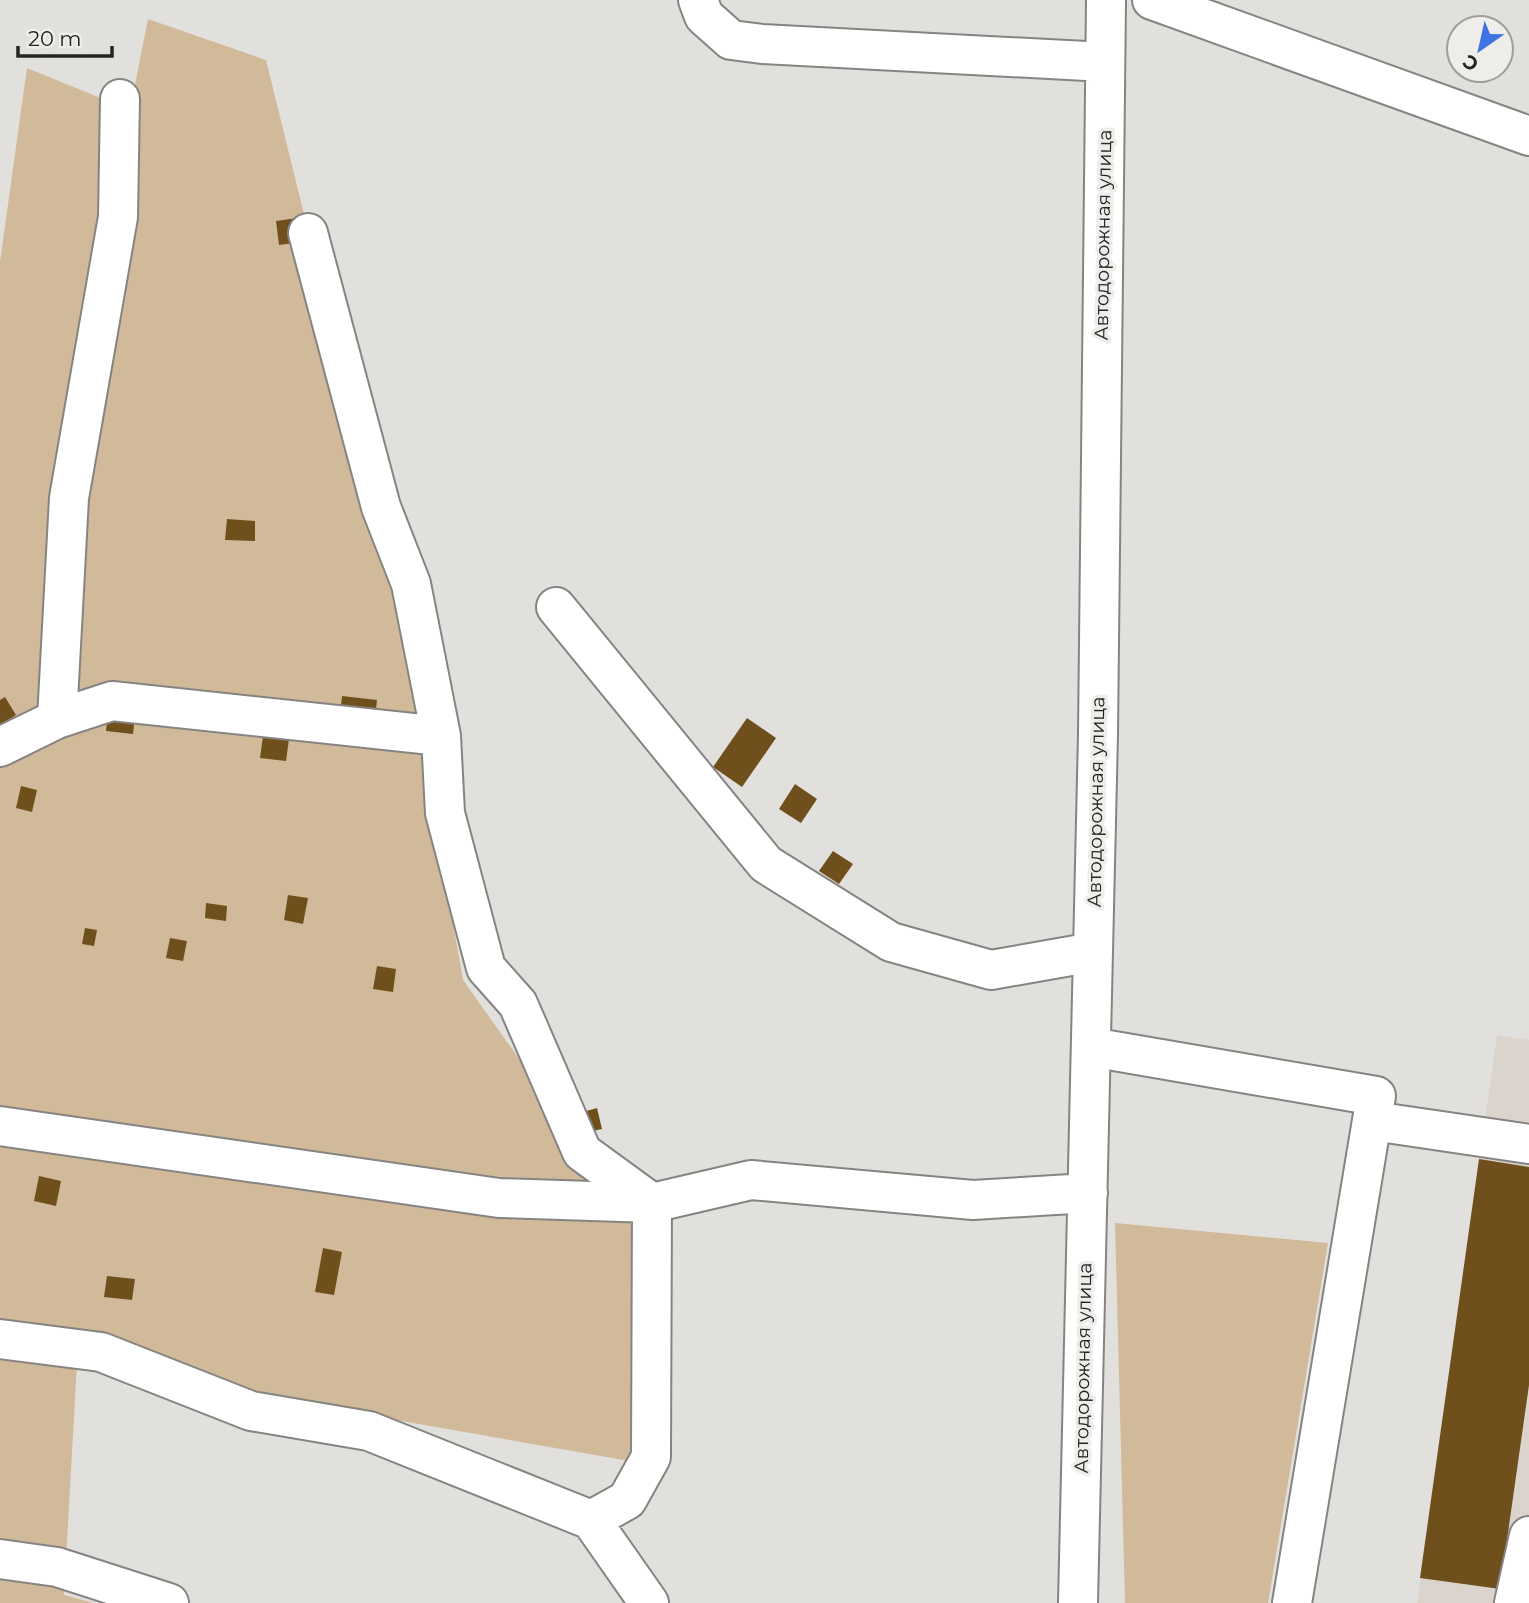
<svg xmlns="http://www.w3.org/2000/svg" width="1529" height="1603" viewBox="0 0 1529 1603" font-family="Montserrat,sans-serif">
<style>
.built{fill:#dbd4cc}
.green{fill:#d1ba99}
.building{fill:#6f501d}
.lines{fill:none;stroke-linecap:round;stroke-linejoin:round}
.minor-casing{stroke:#868482;stroke-width:42}
.minor{stroke:#fff;stroke-width:38}
.labels{text-anchor:middle;dominant-baseline:central;stroke-width:7;stroke-linejoin:round;paint-order:stroke}
.street-label{font-size:19px;fill:#252423;stroke:#efedea}
</style>
<rect width="100%" height="100%" fill="#e2e0dd"/>
<!-- built -->
<path class="built" d="M1497,1035L1529,1040V1603H1417Z"/>
<!-- green -->
<path class="green" d="M148,19L266,60L390,563L463,980L637,1225L635,1462L77,1364L64,1595L94,1603H0V262L27,68L130,110Z
M1115,1223L1328,1243L1268,1603H1125Z"/>
<!-- building -->
<path class="building" d="M297,218L301,242L279,245L276,221Z
M227,519L255,521V541L225,540Z
M342,696L377,700L375,720L340,716Z
M5,697L16,715L0,725V700Z
M108,713L135,716L133,734L106,731Z
M747,718L776,738L742,787L713,767Z
M263,736L289,739L286,761L260,758Z
M795,784L817,799L801,823L779,809Z
M21,786L37,790L32,812L16,808Z
M833,851L853,864L839,884L819,871Z
M288,895L308,898L303,924L284,920Z
M206,903L227,906L226,921L205,918Z
M85,928L97,930L94,946L82,944Z
M170,938L187,941L183,961L166,958Z
M377,966L396,969L393,992L373,989Z
M597,1108L602,1129L588,1132L583,1112Z
M1479,1159L1529,1167V1385L1500,1589L1420,1578Z
M39,1176L61,1181L56,1206L34,1201Z
M323,1248L342,1252L334,1295L315,1292Z
M107,1276L135,1279L132,1300L104,1297Z"/>
<g class="lines">
<!-- minor casing -->
<g class="minor-casing">
<path id="minor" d="M698,0L704,16L731,40L762,44L1105,62
M1152,0L1529,136
M308,233L381,507L411,584L441,736L445,813L486,968L518,1004L582,1152L652,1203L651,1457L627,1500L591,1520
M556,607L766,864L891,942L991,970L1093,952
M57,719L112,701L441,736
M0,747L57,719L69,498L118,217L120,99
M1091,1047L1376,1096L1292,1603
M1373,1121L1529,1144
M0,1126L499,1198L652,1203L751,1180L973,1200L1088,1193
M0,1339L101,1352L251,1411L369,1431L591,1520L649,1603
M0,1559L57,1567L169,1603
M1078,1603L1098,734L1106,0
M1514,1603L1529,1536"/>
</g>
<!-- minor -->
<use href="#minor" class="minor"/>
</g>
<g class="labels">
<!-- street labels -->
<g class="street-label">
<text transform="translate(1103 235) rotate(-89)">Автодорожная улица</text>
<text transform="translate(1096 802) rotate(-89)">Автодорожная улица</text>
<text transform="translate(1083 1368) rotate(-89)">Автодорожная улица</text>
</g>
</g>
<!-- north arrow -->
<g transform="translate(1480 49) rotate(214)"><circle r="33" fill="#efedea" stroke="#9e9d9a" stroke-width="2"/>
<path d="M0-5L12 26L0 18L-12 26Z" fill="#3d73e3"/>
<text y="-10" font-size="19" font-weight="bold" text-anchor="middle" fill="#252423">С</text>
</g>
<!-- scale -->
<path d="M18 46v10h94v-10" fill="none" stroke="#252423" stroke-width="3.5"/>
<text x="28" y="46" font-size="21" fill="#252423" stroke="#efedea" stroke-width="5" paint-order="stroke">20 m</text>
</svg>
